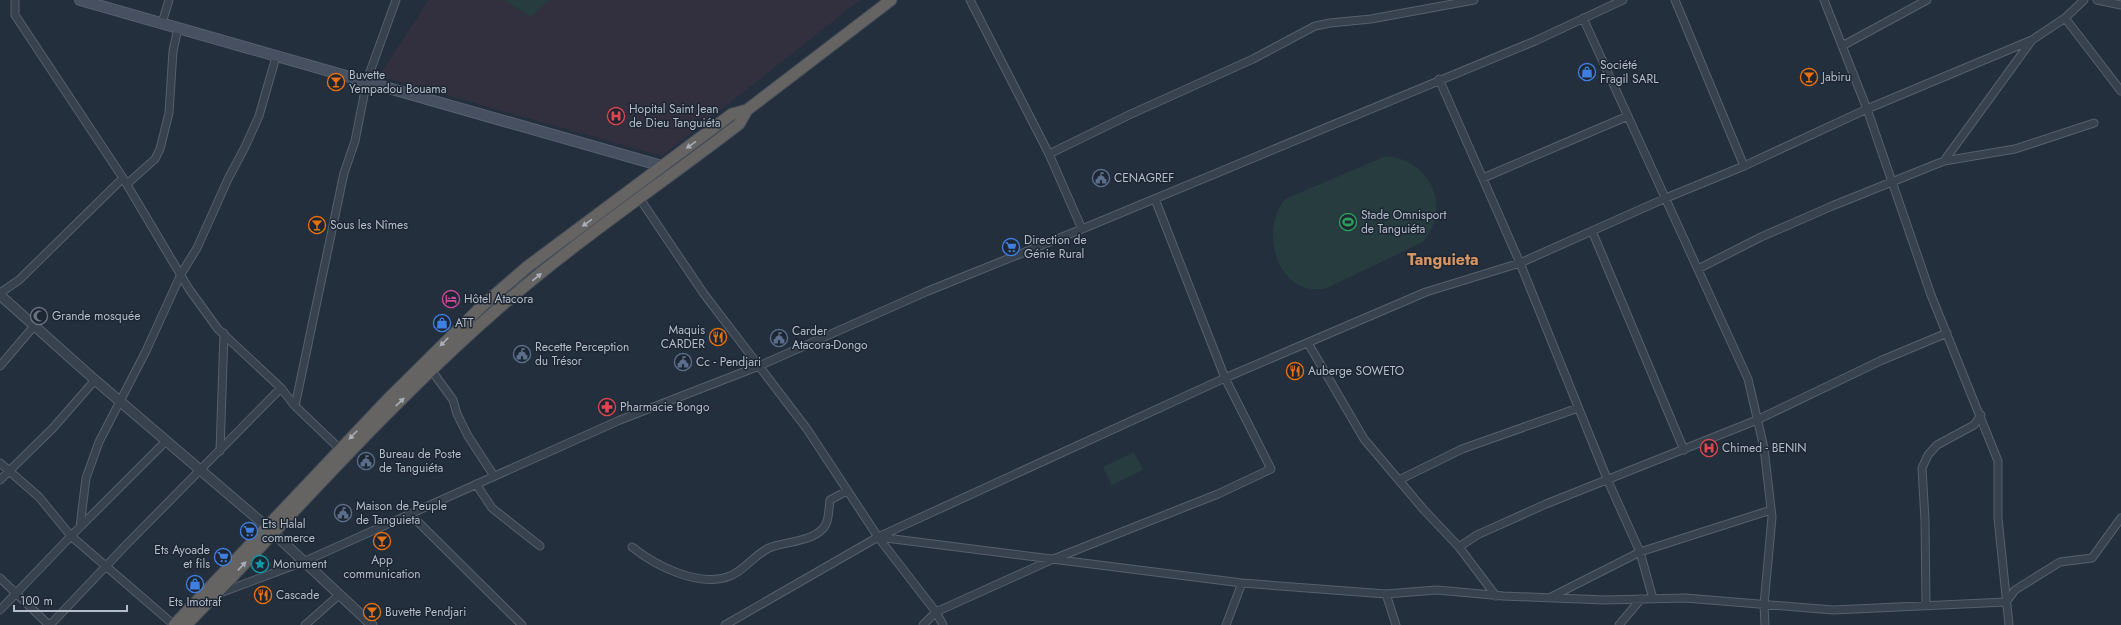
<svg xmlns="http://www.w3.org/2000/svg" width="2121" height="625" viewBox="0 0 2121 625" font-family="Jost,sans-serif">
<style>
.medical{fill:#32303f}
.green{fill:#263c3f}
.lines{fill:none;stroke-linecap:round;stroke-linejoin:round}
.minor-casing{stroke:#565f6c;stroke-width:9}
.tertiary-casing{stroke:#565f6c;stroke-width:11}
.secondary-casing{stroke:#565f6c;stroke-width:12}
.trunk-casing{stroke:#434c59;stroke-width:13}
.minor{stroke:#38414e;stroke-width:7}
.tertiary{stroke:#38414e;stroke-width:9}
.secondary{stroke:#465061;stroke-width:10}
.trunk{stroke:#656462;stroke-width:11}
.oneway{fill:#a8afba}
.labels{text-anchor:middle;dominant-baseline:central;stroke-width:3;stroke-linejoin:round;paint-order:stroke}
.poi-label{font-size:12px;fill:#b4bcc9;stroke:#1d2633;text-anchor:start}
.district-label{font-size:16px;font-weight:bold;fill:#d59563;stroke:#1d2633}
</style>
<rect width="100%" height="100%" fill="#242f3e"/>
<!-- medical -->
<path class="medical" d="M429,0H860L662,156L379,76Z"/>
<!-- green -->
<path class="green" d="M503,0H549L531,17Z
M1386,156C1431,160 1452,207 1423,242L1327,288C1278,299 1258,232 1285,199Z
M1134,452L1143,470L1112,485L1103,467Z"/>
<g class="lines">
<!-- minor casing -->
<g class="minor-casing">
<path id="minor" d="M15,0V15L123,178L189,289L218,329L281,388L295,406
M970,0L1049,154L1082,229
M1675,0L1744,166
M1824,0L1867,109L1931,295L1998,461V518L2009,625
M2097,0L2121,5
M1583,18L1748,379L1764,448L1772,517L1764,605L1765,625
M2065,18L2121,91
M162,23L169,0
M1842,46L1927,0
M1439,79L1520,263L1608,481L1640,552L1653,599
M1049,154L1131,114L1253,59L1315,26L1330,23L1371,19L1474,0
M1944,161L2032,40L2065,18L2084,0
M1483,178L1628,116
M127,184L155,159L160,149L169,113L173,51L178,28
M640,199L704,294L807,429L878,537L725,625
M1592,231L1684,450
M1698,269L1761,237L1832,206L1944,161L2015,149L2094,123
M0,293L19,280L123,178
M1308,343L1364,439L1424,510L1459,547L1496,596
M0,366L34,326
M432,371L453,400L457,414L468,436L494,476
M340,449L295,406L344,173L355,141L367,80L396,0
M220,451L224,333
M0,463L39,497L71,536L174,625
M0,480L53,428L95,380
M1399,480L1462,449L1578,408
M476,484L492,508L540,546
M409,513L522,625
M80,527L86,478L99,442L146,351L181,274L197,248L228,179L245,147L259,116L276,57
M878,537L1242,583L1386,594L1437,590L1503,596L1605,600L1685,598L1833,610L2006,602L2015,590L2060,562L2092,558L2121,518
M878,537L1225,378L1426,292L1520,263L1666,198L1744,166L1867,109L2032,40
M878,537L936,612L943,625
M632,547C656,566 699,588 730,576C744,571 755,554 769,548C786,541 817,542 826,524C829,518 829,507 830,500L847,491
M1459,547L1477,535L1546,504L1757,420L1880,361L1947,333
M0,578L49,625
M220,593L303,562L620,420L759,366L928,291L1082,229L1535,41L1623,0
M1386,594L1396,625
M1551,597L1640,552L1771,510
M1926,605L1925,520L1922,468L1928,455L1937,445L1974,425L1981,415
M0,610L71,536L166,441
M50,625L127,544L281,388
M305,625L339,595
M923,625L936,612L1051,560L1218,494L1271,469L1225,378L1155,199
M1226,625L1242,583
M1619,625L1641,599"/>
</g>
<!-- tertiary casing -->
<g class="tertiary-casing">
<path id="tertiary" d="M0,295L95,380L267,527L372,625"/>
</g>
<!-- secondary casing -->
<g class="secondary-casing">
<path id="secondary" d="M80,0L662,166L665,171"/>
</g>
<!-- trunk casing -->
<g class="trunk-casing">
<path id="trunk" d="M174,625L389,398L483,305L527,267L732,114L747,110L891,0
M186,625C287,521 383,410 492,314C570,245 657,187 739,124L747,110"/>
</g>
<!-- minor -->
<use href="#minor" class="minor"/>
<!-- tertiary -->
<use href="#tertiary" class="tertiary"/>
<!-- secondary -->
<use href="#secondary" class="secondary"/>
<!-- trunk -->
<use href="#trunk" class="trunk"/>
</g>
<!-- one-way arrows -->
<defs><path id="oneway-solid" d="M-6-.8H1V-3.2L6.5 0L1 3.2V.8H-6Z"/></defs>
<g class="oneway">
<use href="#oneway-solid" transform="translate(691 145) rotate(144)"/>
<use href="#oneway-solid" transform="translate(587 223) rotate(144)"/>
<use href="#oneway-solid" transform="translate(537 277) rotate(-39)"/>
<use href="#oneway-solid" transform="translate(444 342) rotate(135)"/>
<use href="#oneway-solid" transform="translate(400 402) rotate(-44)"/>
<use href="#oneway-solid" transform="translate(353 435) rotate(134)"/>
<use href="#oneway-solid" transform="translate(242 566) rotate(-47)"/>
</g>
<!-- icons -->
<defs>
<g id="shop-ring" transform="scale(0.9)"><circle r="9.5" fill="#1d2633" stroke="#3f7fe0" stroke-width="1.5"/><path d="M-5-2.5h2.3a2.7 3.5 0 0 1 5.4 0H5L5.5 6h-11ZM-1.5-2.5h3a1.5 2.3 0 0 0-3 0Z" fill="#3f7fe0"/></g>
<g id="bar-ring" transform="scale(0.9)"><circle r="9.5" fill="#1d2633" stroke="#e8710a" stroke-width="1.5"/><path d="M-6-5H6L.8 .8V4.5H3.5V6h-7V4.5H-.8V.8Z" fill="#e8710a"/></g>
<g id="hospital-ring" transform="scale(0.9)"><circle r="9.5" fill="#1d2633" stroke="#e0444e" stroke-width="1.5"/><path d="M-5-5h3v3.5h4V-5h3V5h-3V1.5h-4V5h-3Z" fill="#e0444e"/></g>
<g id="civic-ring" transform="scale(0.9)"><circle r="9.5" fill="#1d2633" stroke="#5c6f8a" stroke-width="1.5"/><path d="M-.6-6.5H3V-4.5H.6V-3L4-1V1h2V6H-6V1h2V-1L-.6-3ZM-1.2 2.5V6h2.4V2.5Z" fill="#5c6f8a"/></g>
<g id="stadium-ring" transform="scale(0.9)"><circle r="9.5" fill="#1d2633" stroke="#2e9e5b" stroke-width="1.5"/><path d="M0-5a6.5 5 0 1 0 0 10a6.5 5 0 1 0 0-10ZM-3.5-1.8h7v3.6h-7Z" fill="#2e9e5b"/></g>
<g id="supermarket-ring" transform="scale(0.9)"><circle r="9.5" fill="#1d2633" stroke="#3f7fe0" stroke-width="1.5"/><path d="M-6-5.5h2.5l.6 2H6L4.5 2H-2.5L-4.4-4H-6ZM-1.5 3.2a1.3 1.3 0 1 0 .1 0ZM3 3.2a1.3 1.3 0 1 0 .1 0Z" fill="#3f7fe0"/></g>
<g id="hotel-ring" transform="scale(0.9)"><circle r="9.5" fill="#1d2633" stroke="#d1479c" stroke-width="1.5"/><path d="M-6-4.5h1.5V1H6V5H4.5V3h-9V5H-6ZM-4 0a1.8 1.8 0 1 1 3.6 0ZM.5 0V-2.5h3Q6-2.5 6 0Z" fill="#d1479c"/></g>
<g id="mosque-ring" transform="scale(0.9)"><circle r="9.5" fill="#1d2633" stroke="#6b7280" stroke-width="1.5"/><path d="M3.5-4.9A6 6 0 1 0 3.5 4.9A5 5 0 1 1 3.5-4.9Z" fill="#6b7280"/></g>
<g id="restaurant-ring" transform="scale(0.9)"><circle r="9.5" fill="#1d2633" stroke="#e8710a" stroke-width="1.5"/><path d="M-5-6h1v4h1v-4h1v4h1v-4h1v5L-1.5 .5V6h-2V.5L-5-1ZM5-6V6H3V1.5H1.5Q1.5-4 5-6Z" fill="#e8710a"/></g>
<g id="pharmacy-ring" transform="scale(0.9)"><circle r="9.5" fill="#1d2633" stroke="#e0444e" stroke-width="1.5"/><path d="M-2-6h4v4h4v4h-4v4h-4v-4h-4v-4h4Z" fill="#e0444e"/></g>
<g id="sight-ring" transform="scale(0.9)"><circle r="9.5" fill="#1d2633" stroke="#0f9aa8" stroke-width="1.5"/><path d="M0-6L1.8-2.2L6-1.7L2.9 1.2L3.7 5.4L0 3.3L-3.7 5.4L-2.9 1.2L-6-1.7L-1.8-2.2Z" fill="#0f9aa8"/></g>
</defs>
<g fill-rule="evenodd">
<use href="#shop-ring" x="1587" y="72"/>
<use href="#bar-ring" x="1809" y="77"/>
<use href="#bar-ring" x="336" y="82"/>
<use href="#hospital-ring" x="616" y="116"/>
<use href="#civic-ring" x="1101" y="178"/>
<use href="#stadium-ring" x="1348" y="222"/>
<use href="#bar-ring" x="317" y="225"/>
<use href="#supermarket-ring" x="1011" y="247"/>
<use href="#hotel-ring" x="451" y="299"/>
<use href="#mosque-ring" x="39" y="316"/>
<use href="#shop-ring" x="442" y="323"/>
<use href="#restaurant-ring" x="718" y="337"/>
<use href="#civic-ring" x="779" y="338"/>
<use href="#civic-ring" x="522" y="354"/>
<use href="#civic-ring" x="683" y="362"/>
<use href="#restaurant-ring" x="1295" y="371"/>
<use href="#pharmacy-ring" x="607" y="407"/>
<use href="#hospital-ring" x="1709" y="448"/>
<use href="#civic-ring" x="366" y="461"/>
<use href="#civic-ring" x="343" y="513"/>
<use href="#supermarket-ring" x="249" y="531"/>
<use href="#bar-ring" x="382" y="541"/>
<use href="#supermarket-ring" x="223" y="557"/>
<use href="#sight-ring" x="260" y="564"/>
<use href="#shop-ring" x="195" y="584"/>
<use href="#restaurant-ring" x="263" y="595"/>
<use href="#bar-ring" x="372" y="612"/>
</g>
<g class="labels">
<!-- poi labels -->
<g class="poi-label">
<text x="1600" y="65">Société<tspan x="1600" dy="14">Fragil SARL</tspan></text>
<text x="349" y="75">Buvette<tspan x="349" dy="14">Yempadou Bouama</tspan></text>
<text x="1822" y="77">Jabiru</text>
<text x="629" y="109">Hopital Saint Jean<tspan x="629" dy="14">de Dieu Tanguiéta</tspan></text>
<text x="1114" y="178">CENAGREF</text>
<text x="1361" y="215">Stade Omnisport<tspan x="1361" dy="14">de Tanguiéta</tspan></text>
<text x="330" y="225">Sous les Nîmes</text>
<text x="1024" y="240">Direction de<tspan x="1024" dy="14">Génie Rural</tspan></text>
<text x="464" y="299">Hôtel Atacora</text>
<text x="52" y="316">Grande mosquée</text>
<text x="455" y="323">ATT</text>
<text x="705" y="330" text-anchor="end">Maquis<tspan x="705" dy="14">CARDER</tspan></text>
<text x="792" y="331">Carder<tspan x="792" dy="14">Atacora-Dongo</tspan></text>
<text x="535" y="347">Recette Perception<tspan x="535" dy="14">du Trésor</tspan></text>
<text x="696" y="362">Cc - Pendjari</text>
<text x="1308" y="371">Auberge SOWETO</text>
<text x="620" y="407">Pharmacie Bongo</text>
<text x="1722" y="448">Chimed - BENIN</text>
<text x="379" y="454">Bureau de Poste<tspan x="379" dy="14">de Tanguiéta</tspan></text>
<text x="356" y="506">Maison de Peuple<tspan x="356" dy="14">de Tanguieta</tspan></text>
<text x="262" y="524">Ets Halal<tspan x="262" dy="14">commerce</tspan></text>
<text x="210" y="550" text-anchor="end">Ets Ayoade<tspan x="210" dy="14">et fils</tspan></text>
<text x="382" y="560" text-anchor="middle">App<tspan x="382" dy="14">communication</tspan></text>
<text x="273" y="564">Monument</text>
<text x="276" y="595">Cascade</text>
<text x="195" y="602" text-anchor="middle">Ets Imotraf</text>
<text x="385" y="612">Buvette Pendjari</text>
</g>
<!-- district labels -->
<g class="district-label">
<text x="1443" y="259">Tanguieta</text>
</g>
</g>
<!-- scale -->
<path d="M14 605v6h113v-6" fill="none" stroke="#b4bcc9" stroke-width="2"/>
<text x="20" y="605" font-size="12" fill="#b4bcc9" stroke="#1d2633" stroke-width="3" paint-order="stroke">100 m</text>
</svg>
